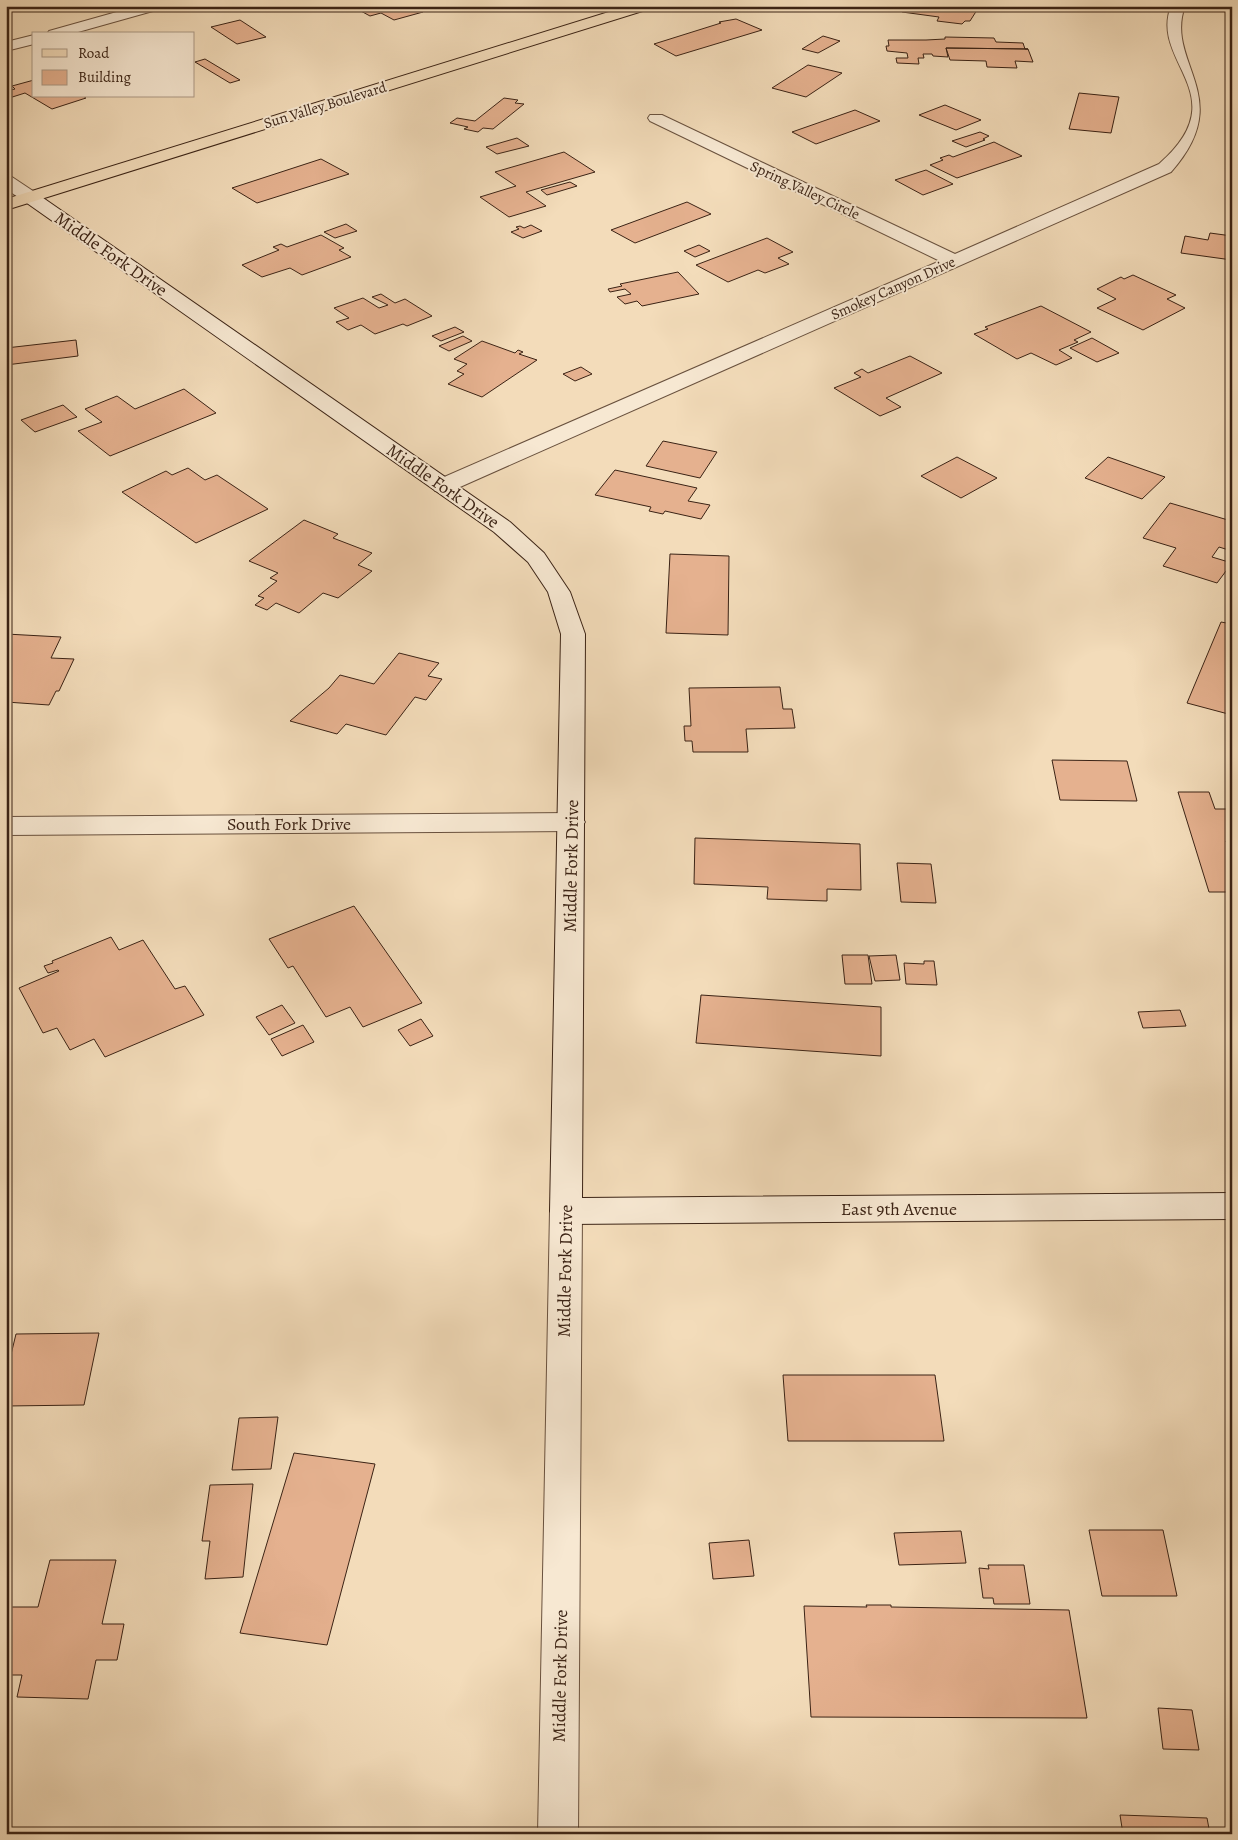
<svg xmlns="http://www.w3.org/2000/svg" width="1238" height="1840" viewBox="0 0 1238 1840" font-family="Alegreya,serif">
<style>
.building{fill:#e5b18f;stroke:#3b2315}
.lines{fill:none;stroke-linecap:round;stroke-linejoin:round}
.street-casing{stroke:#69513e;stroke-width:2}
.secondary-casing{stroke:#3b2315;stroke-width:2}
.primary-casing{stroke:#3b2315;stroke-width:2}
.street{fill:#f7e8d2;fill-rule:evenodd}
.secondary{fill:#f7e8d2;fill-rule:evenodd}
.primary{fill:#f3dcba;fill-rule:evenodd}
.labels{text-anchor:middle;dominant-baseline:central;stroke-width:4;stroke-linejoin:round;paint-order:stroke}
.far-street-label{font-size:15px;fill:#3b2315;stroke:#f7e8d2}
.street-label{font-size:18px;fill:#3b2315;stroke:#f7e8d2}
</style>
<rect width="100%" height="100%" fill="#f3dcba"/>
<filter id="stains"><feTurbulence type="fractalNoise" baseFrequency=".004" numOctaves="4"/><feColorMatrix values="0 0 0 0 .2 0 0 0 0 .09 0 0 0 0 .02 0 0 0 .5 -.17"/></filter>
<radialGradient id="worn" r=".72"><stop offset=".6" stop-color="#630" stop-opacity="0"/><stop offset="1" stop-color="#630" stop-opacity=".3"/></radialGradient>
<!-- building -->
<path class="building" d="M368,6H411L423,12L394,20L381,13L370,16L359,10L370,7Z
M906,6H947L977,10L970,21H965L962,24L937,21L939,17L902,12Z
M736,19L762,30L676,56L654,44L721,23L719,22Z
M240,20L266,37L237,44L211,27Z
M823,36L840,41L818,53L802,49Z
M945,37L994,38L996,42L1023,43L1025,49H1028L946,48L948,57L933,56L932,54H923L924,58H918L919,64L897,63L896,58H908L907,53L887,51L886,46H889L888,40H926L945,39Z
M946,48L1028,49L1033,62L1015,61L1017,68L987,67L986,61L950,60Z
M205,59L240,80L230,83L195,62Z
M808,65L842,73L806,97L772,88Z
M34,80V96H83L86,98L52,109L25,93L6,99V91L15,89L12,86Z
M1079,93L1119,97L1111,133L1069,129Z
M504,98L518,100L515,103L524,104L493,129L483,128L478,132L464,129L468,127L450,123L457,118L475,121Z
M945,105L981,120L956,130L919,115Z
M855,110L880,121L816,144L792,132Z
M980,132L989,136L983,139L985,140L966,147L952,141Z
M517,138L529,146L497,154L486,147Z
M994,142L1022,156L957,178L930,165L943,160L940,158L949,155L953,157Z
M564,152L595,172L526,192L546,206L509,217L480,197L516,186L495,172Z
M321,159L349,174L257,203L232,188Z
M926,170L953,184L923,195L895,180Z
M570,182L577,186L547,195L541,190Z
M687,202L711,214L635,243L611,230Z
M346,224L357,231L335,238L324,232Z
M531,225L542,231L523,238L511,232L519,229L516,227L520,226L524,228Z
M1210,233L1232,236V260L1181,253L1185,236L1208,240Z
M321,235L344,248L339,250L351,257L302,275L290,268L262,277L242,265L279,250L273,247L281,244L287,247Z
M767,238L793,252L778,258L789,264L765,273L758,270L728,282L696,265Z
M699,245L710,251L695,257L684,251Z
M678,272L699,294L642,306L637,301L625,304L617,297L631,294L625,289L610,292L608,289L622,286L620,284Z
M1133,275L1176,295L1167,299L1185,308L1143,330L1097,308L1116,299L1097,289L1121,277L1124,279Z
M381,294L395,303L405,299L432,316L407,326L403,324L375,334L361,325L348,330L336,322L349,318L334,308L363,298L379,308L388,305L372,297Z
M1041,306L1091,332L1074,340L1078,342L1059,350L1072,358L1056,365L1031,353L1017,359L974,334L988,329L985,327Z
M455,327L464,332L441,341L432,336Z
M463,336L472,341L449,351L439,346Z
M1092,338L1119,353L1097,362L1070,348Z
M76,340L78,356L6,365V348Z
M482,341L515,353L518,350L523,352L519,354L537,360L482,397L448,384L464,374L457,371L467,364L454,359Z
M910,356L942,373L886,398L901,407L880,416L834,388L861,377L854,373L862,369L868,373Z
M581,367L592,374L575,381L563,374Z
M184,389L216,413L110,456L78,431L102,422L85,409L117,396L135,409Z
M63,405L77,417L35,432L21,420Z
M663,441L717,452L700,478L646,466Z
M957,457L997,478L961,498L921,476Z
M1108,457L1165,477L1142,499L1085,478Z
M188,468L205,480L217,475L268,509L196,543L122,492L166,471L172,475Z
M615,470L697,488L688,501L710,505L701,519L665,511L663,514L649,511L651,507L595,495Z
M1170,503L1228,520L1232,515V551L1219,547L1212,557L1232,563L1217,583L1163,566L1176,548L1143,538Z
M304,520L338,534L333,538L372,553L358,565L372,571L338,598L323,593L299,613L276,603L267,610L255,605L264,598L258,596L277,581L270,578L278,573L249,561Z
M670,554L729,556L728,635L666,633Z
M1221,622L1232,624V715L1187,703Z
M6,634L61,637L51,658L74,659L59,691H56L49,705L6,702Z
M399,653L439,663L428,676L442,679L426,700L415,697L386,735L346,724L337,734L290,721L329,688L340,675L374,684Z
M780,687L783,709H792L795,728L746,729L748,752H693L692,741H685L684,726H691L689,688Z
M1052,760L1127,761L1137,801L1060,800Z
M1178,792H1209L1215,809H1232V841H1226L1232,859V892H1209Z
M695,838L860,844L861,890L827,889V901L767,899L768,887L694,884Z
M897,863L931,864L936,903L901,902Z
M354,906L422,1003L363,1027L350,1007L326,1017L293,966L288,968L269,939Z
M111,937L119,950L143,940L175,989L185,986L204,1015L105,1057L94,1039L70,1050L57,1028L43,1033L19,988L59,971L58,970L48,973L44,966L53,963L52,961Z
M842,955H868L872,984H845Z
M896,955L900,980L875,981L869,956Z
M924,961H934L937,985L906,984L904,963L924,964Z
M701,995L881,1007V1056L696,1043Z
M282,1005L295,1023L269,1035L256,1017Z
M1180,1010L1186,1026L1143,1028L1138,1012Z
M421,1019L433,1036L410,1046L398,1030Z
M303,1025L314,1042L282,1056L271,1039Z
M99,1333L84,1405L6,1406V1375L16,1334Z
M783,1375H935L944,1441H788Z
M278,1417L271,1469L232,1470L239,1418Z
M294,1453L375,1464L327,1645L240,1633Z
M253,1484L243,1577L205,1579L210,1541H202L210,1485Z
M1089,1530H1163L1177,1596H1102Z
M961,1531L966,1563L899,1565L894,1533Z
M749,1540L754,1576L713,1579L709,1543Z
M50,1560H116L102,1624H124L117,1660H96L88,1699L17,1697L22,1675H6V1607H38Z
M988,1565H1024L1030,1604H994L993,1598H983L979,1568L989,1569Z
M866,1605H891V1607L1069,1610L1087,1718L811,1717L804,1606L867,1607Z
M1158,1708L1192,1710L1199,1750L1163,1749Z
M1120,1815L1207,1818L1210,1834H1123Z
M704,1833H900V1834H704Z"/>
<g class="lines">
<!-- street casing -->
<g class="street-casing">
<path id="street" d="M138,6H162L160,9L71,34H47L49,31Z
M1171,6H1185C1164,63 1238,97 1171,172L451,491L443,492L435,491L432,486L435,481L940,261L650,121L648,118L650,115H662L955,254L1159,164C1238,95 1149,63 1171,6Z
M34,35V44L6,51V42Z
M6,176L12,177L36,193L39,197L36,201H24L6,189Z
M572,813L581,816L585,822L581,828L572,831L6,835V817Z
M566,1198L577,1202L582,1211L578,1834H538L550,1211L555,1202Z"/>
</g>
<!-- secondary casing -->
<g class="secondary-casing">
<path id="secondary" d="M30,192L36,193L510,522L544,553L570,592L585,634L582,1198L1232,1193V1219L566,1224L555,1220L550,1211L561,634L548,592L528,562L494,532L24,201L21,197L24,193Z"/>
</g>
<!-- primary casing -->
<g class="primary-casing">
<path id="primary" d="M628,6H651L649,9L6,210V199Z"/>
</g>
<!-- street -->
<use href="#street" class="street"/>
<!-- secondary -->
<use href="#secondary" class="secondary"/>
<!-- primary -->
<use href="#primary" class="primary"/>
</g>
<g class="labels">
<!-- far-street labels -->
<g class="far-street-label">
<text transform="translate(325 105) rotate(-17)">Sun Valley Boulevard</text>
<text transform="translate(805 190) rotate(25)">Spring Valley Circle</text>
<text transform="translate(893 288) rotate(-24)">Smokey Canyon Drive</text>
</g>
<!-- street labels -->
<g class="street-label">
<text transform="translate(111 254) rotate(35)">Middle Fork Drive</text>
<text transform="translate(443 486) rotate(35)">Middle Fork Drive</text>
<text x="289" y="824">South Fork Drive</text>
<text transform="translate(571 866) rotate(-89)">Middle Fork Drive</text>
<text x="899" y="1209">East 9th Avenue</text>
<text transform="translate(565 1271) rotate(-89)">Middle Fork Drive</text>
<text transform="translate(560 1676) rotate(-89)">Middle Fork Drive</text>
</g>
</g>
<!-- margin -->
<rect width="1238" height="1840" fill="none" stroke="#f3dcba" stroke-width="25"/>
<rect x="8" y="8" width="1223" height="1825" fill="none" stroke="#3b2315" stroke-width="2.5"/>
<rect x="12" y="12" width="1213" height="1815" fill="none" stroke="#3b2315"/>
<!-- legend -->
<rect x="32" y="32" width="162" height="65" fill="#f7e8d2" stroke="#ac9986"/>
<rect x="42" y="49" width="25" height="8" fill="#f3dcba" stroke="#ac9986"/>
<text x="78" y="58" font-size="15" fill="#3b2315">Road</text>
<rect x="42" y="70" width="25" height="15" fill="#e5b18f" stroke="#ac9986"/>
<text x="78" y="82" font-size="15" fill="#3b2315">Building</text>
<rect width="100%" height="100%" filter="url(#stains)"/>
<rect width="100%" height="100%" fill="url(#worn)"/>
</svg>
